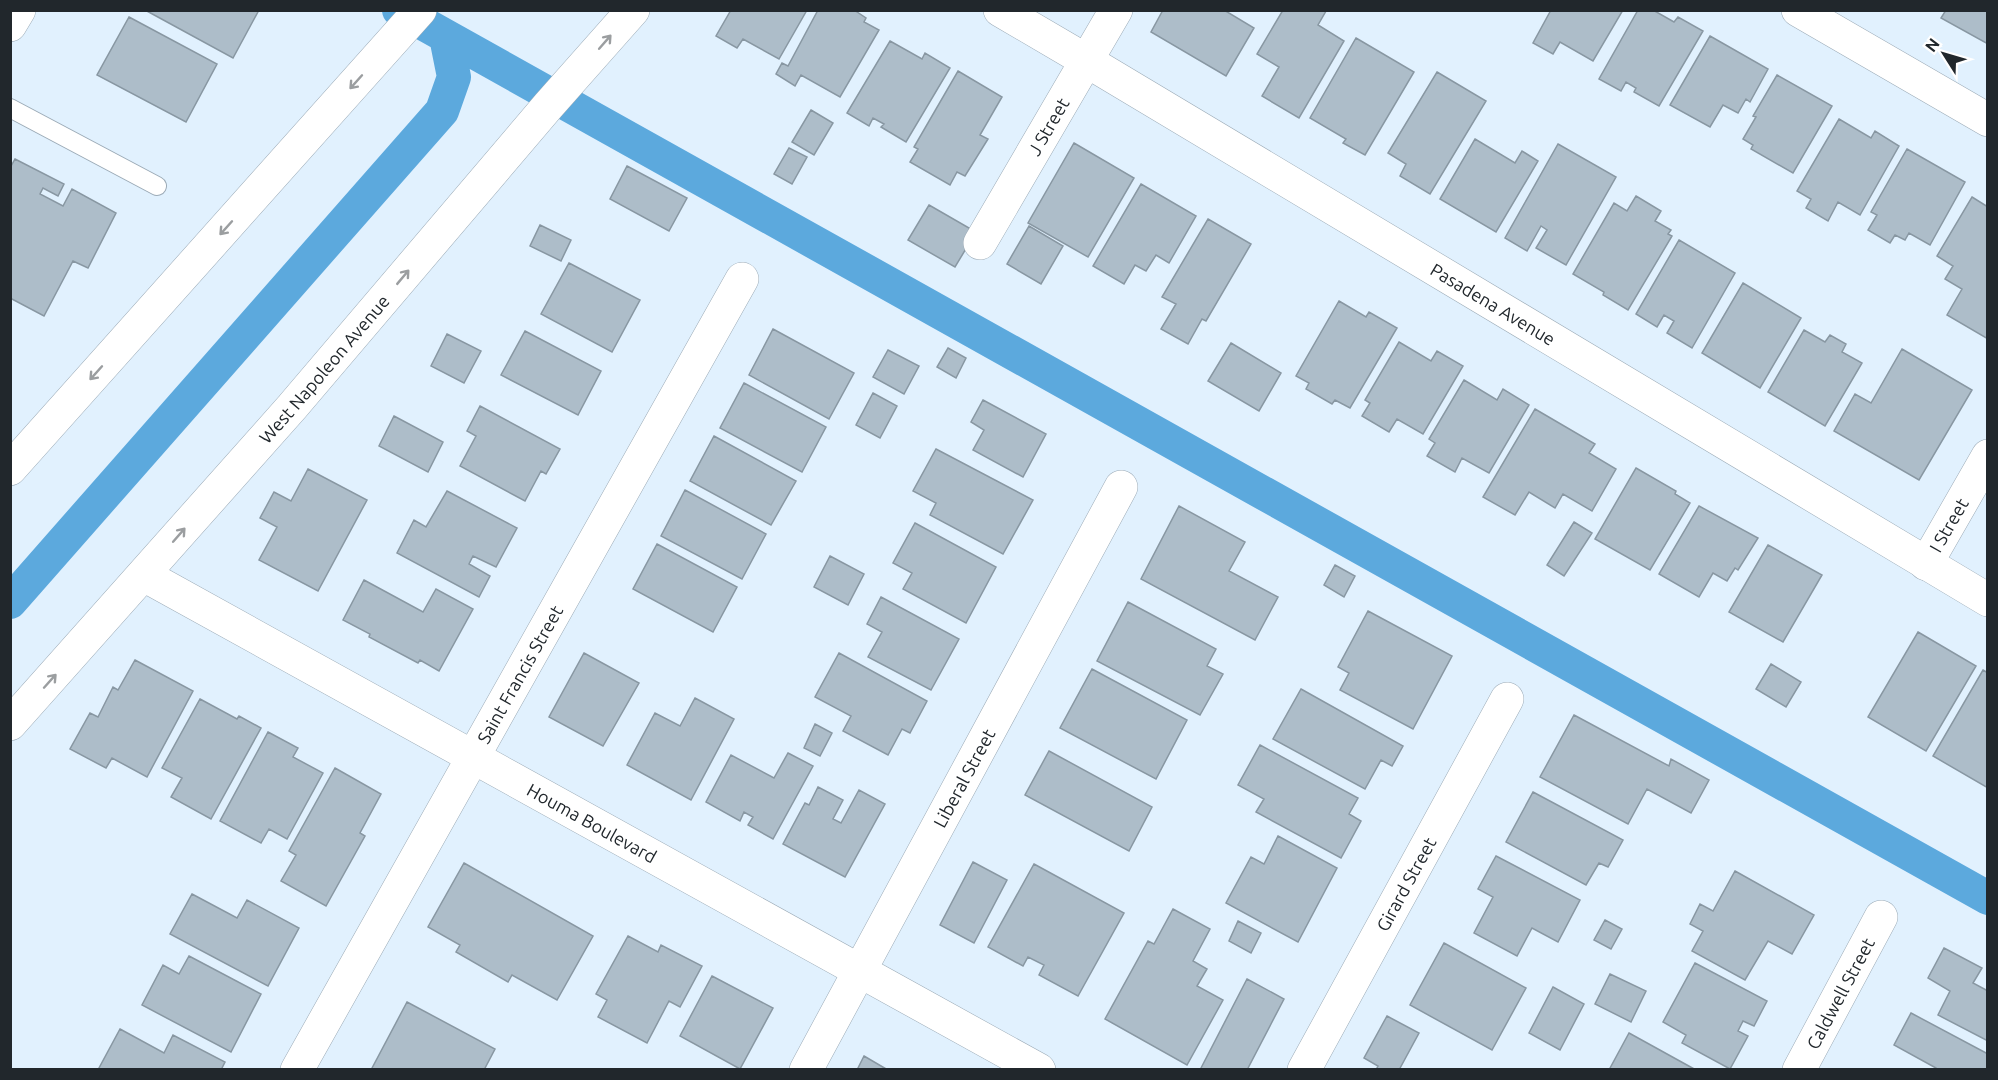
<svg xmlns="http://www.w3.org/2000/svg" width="1998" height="1080" viewBox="0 0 1998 1080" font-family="Ubuntu,sans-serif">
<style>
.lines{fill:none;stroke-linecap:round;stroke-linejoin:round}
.canal{stroke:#5ca9dd;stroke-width:34}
.building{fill:#adbdc9;stroke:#8897a2;stroke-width:1.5}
.service-casing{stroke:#9cabb7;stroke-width:20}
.minor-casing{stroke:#9cabb7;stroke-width:34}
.secondary-casing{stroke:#9cabb7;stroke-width:34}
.service{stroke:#fff;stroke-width:18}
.minor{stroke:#fff;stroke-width:33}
.secondary{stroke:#fff;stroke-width:33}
.oneway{stroke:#9b9ea0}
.labels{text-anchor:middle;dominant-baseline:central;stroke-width:4.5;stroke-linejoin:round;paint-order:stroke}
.street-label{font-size:18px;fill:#21272c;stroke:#fff}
</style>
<rect width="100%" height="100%" fill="#e1f1fe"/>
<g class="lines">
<!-- canal -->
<path class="canal" d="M399,10L1988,898
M10,602L442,111L454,77L446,37"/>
</g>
<!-- building -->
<path class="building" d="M145,10H259L233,58Z
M731,10H807L779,59L743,39L737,48L716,36Z
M818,10H854L866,18L864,22L879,30L840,97L801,75L795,86L776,74L782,63L788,66Z
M1163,10H1224L1254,28L1226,76L1151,32Z
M1283,10H1324L1326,11L1318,25L1344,41L1299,118L1262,96L1279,67L1257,54Z
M1551,10H1623L1593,61L1560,42L1553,54L1533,43Z
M1638,10H1653L1674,22L1678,17L1703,31L1659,106L1634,92L1636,88L1626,82L1621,91L1599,79Z
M1946,10H1988V44L1941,18Z
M129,17L217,64L186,122L97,75Z
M1710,36L1768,69L1750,102L1746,99L1738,113L1723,105L1710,127L1670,105Z
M1356,38L1414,72L1365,155L1343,143L1346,139L1310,118Z
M890,41L922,59L925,53L950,68L906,142L881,127L884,124L873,118L869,126L847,113Z
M958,71L1002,97L980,135L988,139L965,176L957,172L950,185L910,162L918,149L914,147Z
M1437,72L1486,101L1430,194L1400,176L1406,164L1388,153Z
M1777,75L1832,106L1793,173L1751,149L1753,145L1743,139L1756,117L1753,116Z
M811,110L833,123L814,155L792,142Z
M1839,119L1871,138L1875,131L1899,146L1860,215L1838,202L1828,221L1806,208L1811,199L1797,191Z
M1475,139L1515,163L1522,151L1538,161L1496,232L1440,199Z
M1074,143L1134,178L1088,257L1028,223Z
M1558,144L1616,177L1566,265L1536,248L1547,230L1541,226L1527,251L1505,238Z
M789,148L807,157L792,184L774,174Z
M1907,149L1965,182L1930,245L1909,233L1905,240L1895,235L1890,243L1868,230L1877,215L1871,212Z
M15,159L64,184L58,196L43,188L40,194L63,206L72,189L116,213L88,268L73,261L44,316L10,298V168Z
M627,166L687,198L669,231L610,199Z
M1141,184L1196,216L1169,263L1156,255L1146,271L1135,265L1124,284L1093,266Z
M1636,196L1661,211L1655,221L1671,230L1668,234L1672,236L1628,310L1603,295L1604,292L1573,274L1614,203L1627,211Z
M1972,197L1988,207V339L1947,315L1962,289L1945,279L1953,266L1937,256Z
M929,205L976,232L955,267L908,240Z
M1208,219L1251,244L1206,321L1202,319L1188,344L1161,329L1176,304L1162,297Z
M540,225L571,240L561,261L530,246Z
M1029,226L1063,246L1041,284L1007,264Z
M1679,240L1735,273L1692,348L1667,333L1674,321L1664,315L1657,327L1636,314Z
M569,263L640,300L612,352L541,314Z
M1743,283L1801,318L1760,388L1702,353Z
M1339,301L1366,317L1369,312L1397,328L1350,408L1335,400L1332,404L1306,389L1309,383L1296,376Z
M773,329L854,373L829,419L749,375Z
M1804,330L1825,342L1830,335L1846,344L1842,352L1862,363L1825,426L1768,392Z
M525,331L601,371L578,415L501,375Z
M447,334L481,351L464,383L431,366Z
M1399,342L1431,361L1437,351L1463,366L1423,434L1397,419L1389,432L1362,416L1370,403L1365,400Z
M1231,343L1281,373L1259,411L1208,381Z
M948,348L966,358L956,378L937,367Z
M1902,349L1972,390L1919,480L1834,431L1855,394L1871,403Z
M888,350L919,366L904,394L873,377Z
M1464,380L1497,400L1503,389L1529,405L1489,473L1462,458L1455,472L1427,456L1435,443L1429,439Z
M744,383L826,427L802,472L720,428Z
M873,393L897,406L880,438L856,425Z
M983,400L1046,434L1023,477L973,450L984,430L971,422Z
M480,406L560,449L546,474L541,471L525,501L460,466L476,436L467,431Z
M1535,409L1595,444L1589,453L1616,469L1592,511L1563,494L1555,508L1529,492L1515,515L1483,497Z
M394,416L443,442L428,472L379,446Z
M714,436L796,481L771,525L690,481Z
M936,449L1033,500L1003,554L930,515L936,503L913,491Z
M1636,468L1676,491L1675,494L1690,503L1650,570L1595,539Z
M308,469L367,500L318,591L259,560L277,527L260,518L274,492L291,501Z
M685,490L766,534L742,579L661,536Z
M447,491L517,528L496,567L473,556L469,564L490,576L479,597L397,553L414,520L426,527Z
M1179,506L1245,542L1229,571L1278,597L1255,640L1141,579Z
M1699,506L1758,538L1738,570L1735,568L1727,581L1713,573L1699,597L1659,574Z
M1574,522L1592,533L1564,576L1547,565Z
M915,523L996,567L966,623L903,589L912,573L893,563Z
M657,544L737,587L713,632L633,589Z
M1768,545L1822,575L1783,642L1729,612Z
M830,556L864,574L848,605L814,587Z
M1335,565L1355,576L1344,597L1324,585Z
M364,580L423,612L436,589L473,609L439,671L420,660L418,663L369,637L370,634L343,620Z
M881,597L959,639L931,690L868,657L882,632L867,624Z
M1128,602L1216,649L1207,666L1223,674L1200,715L1097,661Z
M1368,611L1452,656L1413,729L1340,690L1349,673L1338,667Z
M1918,632L1976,666L1926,751L1868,717Z
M584,653L639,683L603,746L549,717Z
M839,653L927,701L910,733L902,729L888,755L843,731L851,716L815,697Z
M135,660L193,691L147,777L112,758L106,768L70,749L90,713L98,717L113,687L118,690Z
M1771,664L1801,682L1786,707L1756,689Z
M1092,669L1187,720L1156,779L1060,728Z
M1983,670L1988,673V788L1933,756Z
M1301,689L1403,746L1392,766L1381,760L1365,789L1273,739Z
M695,698L734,719L691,800L627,765L655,713L680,726Z
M200,699L237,719L239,716L261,728L211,819L171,797L182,778L162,768Z
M1574,715L1669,766L1671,759L1709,780L1691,813L1647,789L1628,824L1540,777Z
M815,724L832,733L820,756L804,748Z
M268,732L298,748L293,757L323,773L287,839L269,829L261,843L220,821Z
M1260,745L1358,798L1349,814L1361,821L1341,858L1256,812L1264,799L1238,785Z
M1049,751L1152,807L1129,851L1025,795Z
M788,753L813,766L773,839L748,825L753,817L744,812L740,821L706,802L731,755L774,778Z
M335,768L381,794L360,833L365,836L326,906L281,881L296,855L289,851Z
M818,787L843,800L833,819L841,823L859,790L885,804L845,877L783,844L805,803L809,805Z
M1533,792L1623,840L1608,867L1599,863L1586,885L1506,842Z
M1278,836L1337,868L1298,942L1226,903L1251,857L1264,864Z
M1496,856L1580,900L1558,942L1532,928L1517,956L1474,933L1493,897L1478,889Z
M973,862L1007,880L974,943L940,925Z
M464,863L593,936L557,1000L512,975L508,982L456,952L460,945L428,927Z
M1034,864L1124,913L1078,996L1039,975L1044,965L1028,957L1023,966L988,947Z
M1735,871L1814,915L1792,954L1768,941L1745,980L1692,951L1703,931L1690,924L1700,904L1713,911Z
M192,894L237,918L247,900L299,928L268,986L170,934Z
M1173,909L1210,929L1193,961L1207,969L1197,986L1223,1000L1187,1065L1105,1019L1148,941L1154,944Z
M1605,920L1622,929L1611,949L1594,940Z
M1238,921L1261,933L1251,953L1229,941Z
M628,936L658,952L661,945L702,966L680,1007L669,1001L647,1043L598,1017L607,1000L596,994Z
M1444,943L1526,988L1492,1050L1410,1005Z
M1944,948L1982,968L1973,983L1988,991V1041L1938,1015L1950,991L1928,978Z
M189,956L261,994L231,1052L142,1005L163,965L179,974Z
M1695,963L1767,1001L1754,1026L1743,1021L1738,1031L1748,1036L1730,1069L1682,1043L1686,1035L1663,1022Z
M1610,974L1646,991L1631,1022L1595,1004Z
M712,976L773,1008L740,1069L680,1036Z
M1247,979L1284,999L1247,1070H1200Z
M1553,987L1584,1004L1560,1050L1529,1033Z
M407,1002L495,1049L484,1070H371Z
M1911,1013L1988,1054V1070H1936V1068L1894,1045Z
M1387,1016L1419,1033L1399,1070H1376L1378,1066L1364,1058Z
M120,1029L164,1053L173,1035L225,1062L221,1070H102L99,1068Z
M1629,1033L1696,1070H1609Z
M864,1056L888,1070H857Z"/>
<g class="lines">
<!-- service casing -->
<g class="service-casing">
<path id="service" d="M10,108L157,186"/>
</g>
<!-- minor casing -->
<g class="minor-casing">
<g id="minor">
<path id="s1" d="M1000,10L1087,61L1988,600"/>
<path d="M1798,10L1988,120"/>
<path d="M10,25L19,10"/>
<path id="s2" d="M980,243L1116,10"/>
<path id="s3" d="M1926,564L1988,456"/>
<path id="s4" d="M144,575L1039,1070"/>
<path id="s5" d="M297,1070L742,279"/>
<path id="s6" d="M806,1070L1121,487"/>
<path id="s7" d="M1304,1070L1507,699"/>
<path id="s8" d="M1799,1070L1881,917"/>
</g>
</g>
<!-- secondary casing -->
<g class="secondary-casing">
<g id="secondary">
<path d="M10,469L420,10"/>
<path id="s9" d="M10,724L292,407L548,106L633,10"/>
</g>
</g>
<!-- service -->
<use href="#service" class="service"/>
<!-- minor -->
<use href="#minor" class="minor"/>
<!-- secondary -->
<use href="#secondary" class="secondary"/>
</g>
<!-- one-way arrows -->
<defs><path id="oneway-shaft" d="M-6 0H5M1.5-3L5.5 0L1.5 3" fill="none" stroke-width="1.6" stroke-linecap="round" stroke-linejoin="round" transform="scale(1.5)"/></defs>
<g class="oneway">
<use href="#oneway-shaft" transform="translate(605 42) rotate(-49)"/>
<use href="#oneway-shaft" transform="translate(356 82) rotate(132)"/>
<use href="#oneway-shaft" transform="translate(226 228) rotate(132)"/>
<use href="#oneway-shaft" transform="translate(403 277) rotate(-50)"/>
<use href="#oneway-shaft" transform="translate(96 373) rotate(132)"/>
<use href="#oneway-shaft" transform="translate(179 535) rotate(-49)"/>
<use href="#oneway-shaft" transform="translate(50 681) rotate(-48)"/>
</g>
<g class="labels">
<!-- street labels -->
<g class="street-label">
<text stroke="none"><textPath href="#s2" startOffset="135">J Street</textPath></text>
<text stroke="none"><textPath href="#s1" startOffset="574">Pasadena Avenue</textPath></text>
<text stroke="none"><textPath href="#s9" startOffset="474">West Napoleon Avenue</textPath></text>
<text stroke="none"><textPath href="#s3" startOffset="45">I Street</textPath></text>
<text stroke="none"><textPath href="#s5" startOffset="454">Saint Francis Street</textPath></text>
<text stroke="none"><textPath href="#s6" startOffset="332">Liberal Street</textPath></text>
<text stroke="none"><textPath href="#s4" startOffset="512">Houma Boulevard</textPath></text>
<text stroke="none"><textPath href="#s7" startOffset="212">Girard Street</textPath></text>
<text stroke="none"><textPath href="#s8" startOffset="87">Caldwell Street</textPath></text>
</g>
</g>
<!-- border -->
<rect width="1998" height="1080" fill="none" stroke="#21272c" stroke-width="24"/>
<!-- north arrow -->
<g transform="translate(1944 54) rotate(307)" stroke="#ffffff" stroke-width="4.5" paint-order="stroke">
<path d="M0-4.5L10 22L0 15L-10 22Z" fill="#21272c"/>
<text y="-9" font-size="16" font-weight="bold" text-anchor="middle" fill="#21272c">N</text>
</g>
</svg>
